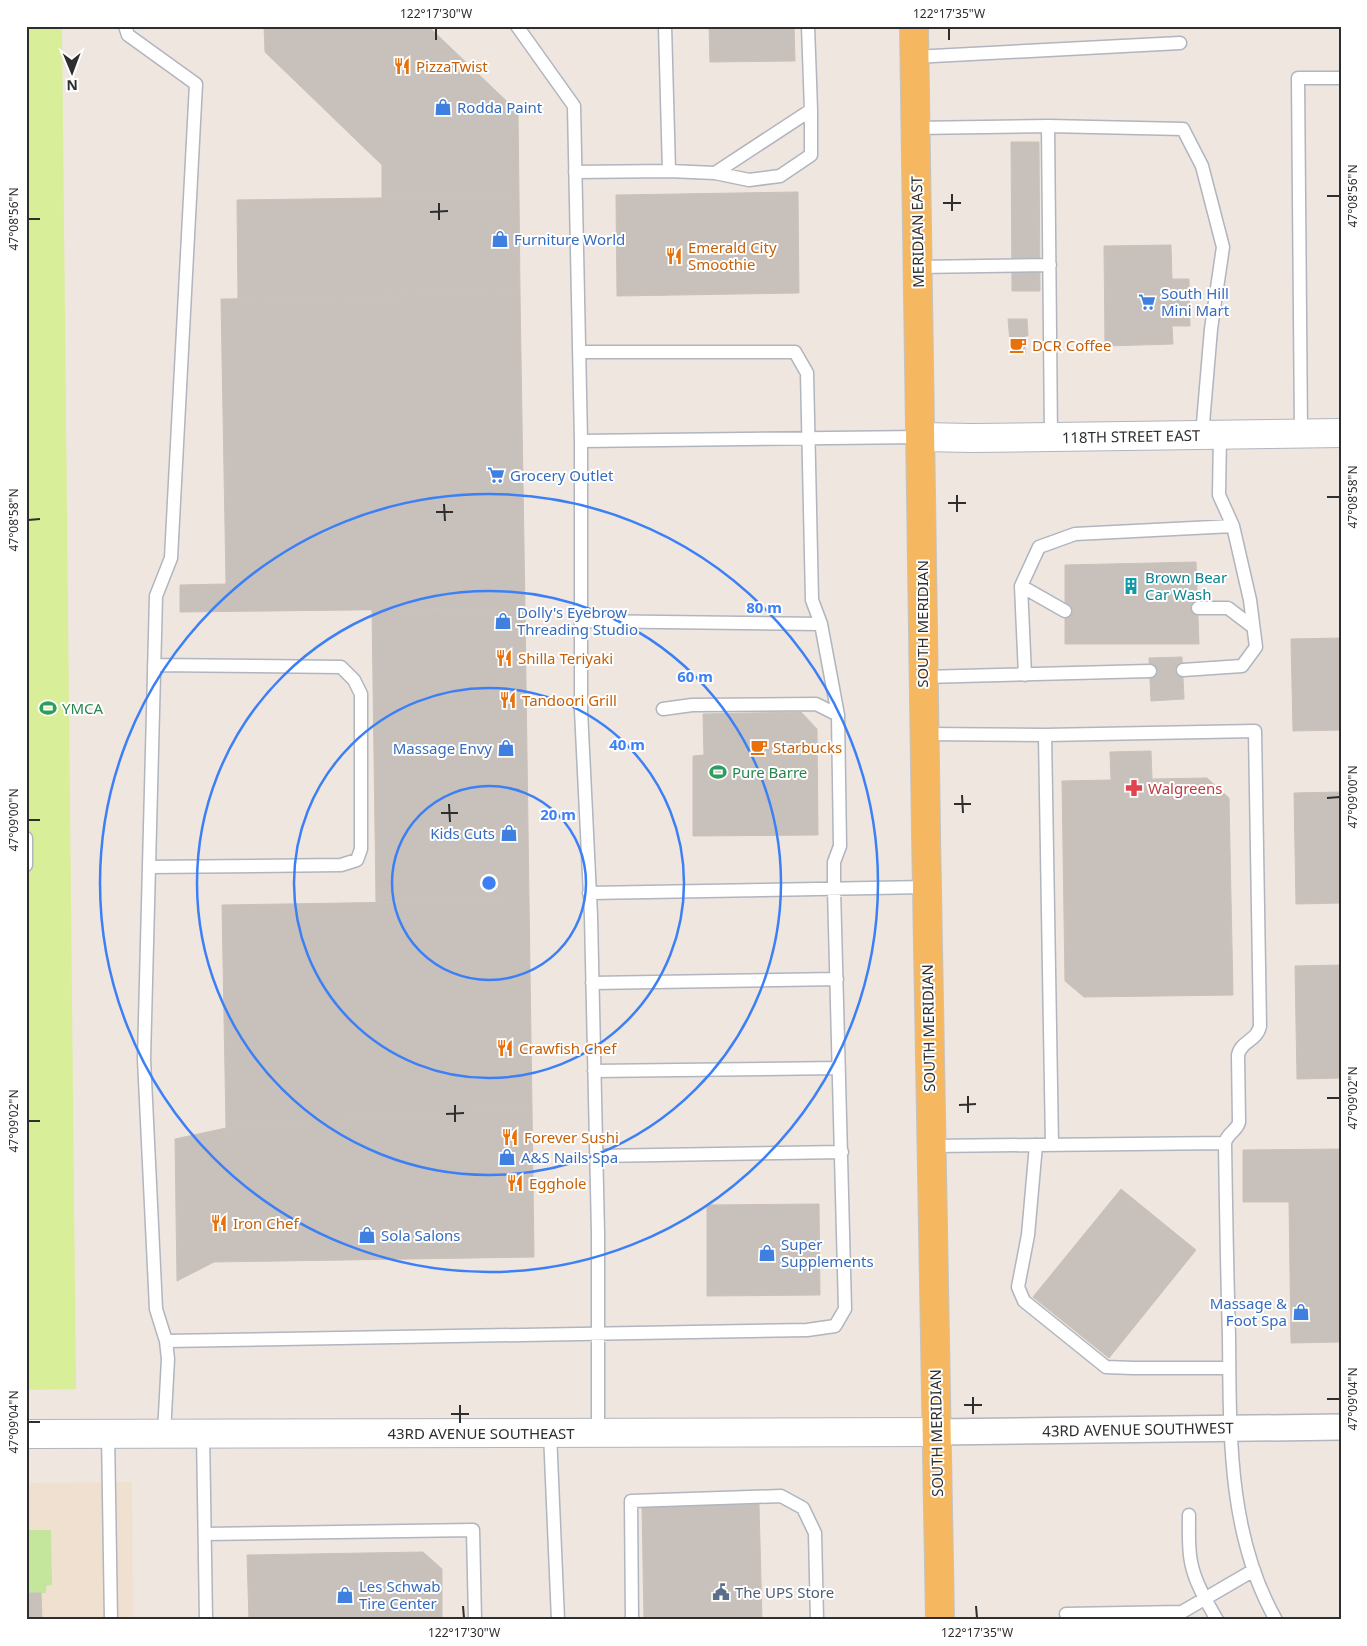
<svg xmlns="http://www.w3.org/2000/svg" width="1367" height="1646" viewBox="0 0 1367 1646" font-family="'Noto Sans',sans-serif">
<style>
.education{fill:#f0e0d0}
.green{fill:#c3e69c}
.pitch{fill:#d9ee98}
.building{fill:#c8c1bb;stroke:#cbc1b9}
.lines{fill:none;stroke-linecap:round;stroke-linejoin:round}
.lane-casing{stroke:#b0b5be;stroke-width:15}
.street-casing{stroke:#b0b5be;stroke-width:28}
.secondary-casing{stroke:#b0b5be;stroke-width:30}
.primary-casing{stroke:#c4c4c4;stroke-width:30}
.lane{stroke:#fff;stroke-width:12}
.street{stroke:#fff;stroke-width:25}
.secondary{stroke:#fff;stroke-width:28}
.primary{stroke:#f5b75f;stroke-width:28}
.ticks{fill:none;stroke:#2e2e2e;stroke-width:2}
.ring{fill:none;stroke:#3d80f5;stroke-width:2.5}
.labels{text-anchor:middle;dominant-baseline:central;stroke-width:4;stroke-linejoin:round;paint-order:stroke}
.food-label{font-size:15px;fill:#c56008;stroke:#fff;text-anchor:start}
.shop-label{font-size:15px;fill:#366cbe;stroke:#fff;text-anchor:start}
.street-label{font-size:15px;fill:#2e2e2e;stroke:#fff}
.culture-label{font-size:15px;fill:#0d838f;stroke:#fff;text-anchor:start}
.leisure-label{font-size:15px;fill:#27864d;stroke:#fff;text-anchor:start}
.health-label{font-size:15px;fill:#be3a42;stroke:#fff;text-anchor:start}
.service-label{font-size:15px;fill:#4e5e75;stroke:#fff;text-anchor:start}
.centre{fill:#3d80f5;stroke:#fff;stroke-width:2.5}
.ring-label{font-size:15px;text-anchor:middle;font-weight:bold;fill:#3d80f5;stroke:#fff;stroke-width:4;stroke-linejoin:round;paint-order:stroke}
.neatline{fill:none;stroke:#2e2e2e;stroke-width:2}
.ticks-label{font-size:12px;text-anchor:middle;fill:#2e2e2e}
</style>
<rect width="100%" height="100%" fill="#efe6e0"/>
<!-- education -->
<path class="education" d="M132,1482L133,1620H26V1483Z"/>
<!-- green -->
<path class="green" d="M26,1530H51L52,1585L46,1586V1593H26Z"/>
<!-- pitch -->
<path class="pitch" d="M26,26H62L76,1389L26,1390Z"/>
<!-- building -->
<path class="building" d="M264,26H428L518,112L519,196L382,198V165L265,52Z
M709,26H794L795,61L710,62Z
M1011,142H1039L1040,291H1012Z
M798,192L799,293L617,296L616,195Z
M519,196L520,294L238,299L237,200Z
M1171,245L1172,279H1189L1190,326H1172L1173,344L1105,346L1104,246Z
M520,294L525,608L180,612V585L226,584L221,299Z
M1008,319H1027L1028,336H1025V354H1011Z
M1196,562L1199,644H1065V565Z
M525,608L529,900L376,902L372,610Z
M1341,638V730L1293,731L1291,639Z
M1182,657L1184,699L1151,701L1149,658Z
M801,712L817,729L818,835L693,836V756L704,755L703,714Z
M1151,751L1152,779L1207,778L1229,798L1233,995L1084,997L1065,981L1062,781L1111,780L1110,752Z
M1341,792V903L1296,904L1294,793Z
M529,900L532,1108L226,1128L222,905Z
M1341,965V1078L1297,1079L1295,966Z
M532,1108L534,1257L214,1262L177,1281L175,1139L226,1128Z
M1341,1149V1342L1291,1343L1289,1202H1243V1150Z
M1121,1189L1196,1250L1109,1358L1033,1297Z
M819,1204L820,1295L707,1296V1205Z
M759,1504L762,1620H644L642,1506Z
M423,1552L442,1569V1620H249L247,1555Z
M26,1593H41L42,1620H26Z"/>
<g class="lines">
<!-- lane casing -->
<g class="lane-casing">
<path id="lane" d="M125,26L128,35L196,84L171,558L156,596L144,1059L156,1309L166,1341L168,1359L164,1433
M517,26L574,106L581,441V710L591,916L598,1233V1432
M665,26L669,171
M914,57L1180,43
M915,128L1048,126
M575,172L669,171L715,173L811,110L808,26
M715,173L749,180L780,176L811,155V110
M918,267L1050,265
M1301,433L1298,78H1341
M1051,437L1048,126L1183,129L1202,166L1223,247L1211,329L1202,435
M581,441L921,437
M1021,586L1065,611
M1198,608H1228L1253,627
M581,621L821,624
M1183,670L1242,666L1256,647L1250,600L1233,526L1219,495L1220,435
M1025,675L1021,586L1039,547L1075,534L1233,526
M923,677L1150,671
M663,709L692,705L816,704L838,715
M923,734L1045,735L1255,731L1260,1026C1257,1041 1241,1041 1238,1055L1239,1122C1237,1131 1227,1133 1225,1143C1226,1207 1227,1272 1229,1336C1230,1431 1227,1534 1276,1620
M1045,735L1052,1145
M26,838V865
M149,867L341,865L357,860L361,849V694L354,680L341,667L154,665
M589,893L926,887
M592,983L837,979
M594,1071L839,1068
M1036,1145L1028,1235L1018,1287L1024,1301L1106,1367L1133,1368H1229
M931,1146L1225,1143
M596,1156L842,1152
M166,1341L807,1330L835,1326L845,1309L834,889V862L840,846L838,715L821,624L812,600L807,373L795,352H579
M108,1433L111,1620
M203,1433L206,1620
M550,1433L558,1620
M1189,1515C1189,1530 1188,1547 1191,1562C1195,1583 1207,1602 1217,1620
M205,1534L473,1530L475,1620
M1066,1614L1182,1612L1254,1570
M632,1620L631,1501L781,1496L803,1508L815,1533L817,1620"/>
</g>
<!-- street casing -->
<g class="street-casing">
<path id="street" d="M936,1432L1341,1427"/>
</g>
<!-- secondary casing -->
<g class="secondary-casing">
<path id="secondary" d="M921,437L972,438L1341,433
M26,1434L936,1432"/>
</g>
<!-- primary casing -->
<g class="primary-casing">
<path id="primary" d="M914,26C923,557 928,1089 940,1620"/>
</g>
<!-- lane -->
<use href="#lane" class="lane"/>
<!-- street -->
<use href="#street" class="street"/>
<!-- secondary -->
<use href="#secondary" class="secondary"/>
<!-- primary -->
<use href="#primary" class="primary"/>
</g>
<!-- ticks -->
<path class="ticks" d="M436,28V40M949,28V40M952,194V211M1327,196H1340M439,203V220M943,203H961M430,212L448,211M28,219H40M957,495V512M1327,497H1340M948,503H966M444,504L445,521M436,512H453M28,520L40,519M962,795L963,813M1327,798L1340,797M449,804L450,822M954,804H971M441,813H458M28,820H40M968,1096V1113M1327,1098H1340M455,1105V1122M959,1105L976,1104M446,1114L464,1113M28,1121H40M973,1397V1414M1327,1399H1340M460,1405V1423M964,1405H982M451,1414H469M28,1422H40M463,1606L464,1618M976,1606L977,1618"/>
<!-- distance rings -->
<g class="ring">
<circle cx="489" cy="883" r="97"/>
<circle cx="489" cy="883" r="195"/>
<circle cx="489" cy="883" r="292"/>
<circle cx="489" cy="883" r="389"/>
</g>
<!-- icons -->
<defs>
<g id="restaurant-bare" transform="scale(1.35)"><path d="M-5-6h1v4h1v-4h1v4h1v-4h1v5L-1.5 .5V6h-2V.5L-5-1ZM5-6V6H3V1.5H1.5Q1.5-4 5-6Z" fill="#e8710a" stroke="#fff" stroke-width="2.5" paint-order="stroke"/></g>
<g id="shop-bare" transform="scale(1.35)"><path d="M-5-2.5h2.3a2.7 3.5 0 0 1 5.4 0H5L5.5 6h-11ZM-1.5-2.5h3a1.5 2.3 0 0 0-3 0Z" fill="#3f7fe0" stroke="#fff" stroke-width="2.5" paint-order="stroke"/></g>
<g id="supermarket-bare" transform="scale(1.35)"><path d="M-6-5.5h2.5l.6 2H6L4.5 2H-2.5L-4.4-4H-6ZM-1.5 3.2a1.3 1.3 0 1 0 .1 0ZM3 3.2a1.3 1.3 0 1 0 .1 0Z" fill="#3f7fe0" stroke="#fff" stroke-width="2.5" paint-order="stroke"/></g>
<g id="cafe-bare" transform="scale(1.35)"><path d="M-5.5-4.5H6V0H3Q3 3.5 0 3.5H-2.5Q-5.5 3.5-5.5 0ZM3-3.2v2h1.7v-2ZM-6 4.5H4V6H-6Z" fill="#e8710a" stroke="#fff" stroke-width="2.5" paint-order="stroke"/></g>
<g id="building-bare" transform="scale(1.35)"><path d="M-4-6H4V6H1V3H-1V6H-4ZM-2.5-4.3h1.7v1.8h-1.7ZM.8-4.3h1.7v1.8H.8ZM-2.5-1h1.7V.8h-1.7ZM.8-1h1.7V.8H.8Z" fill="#0f9aa8" stroke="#fff" stroke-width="2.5" paint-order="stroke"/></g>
<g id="stadium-bare" transform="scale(1.35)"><path d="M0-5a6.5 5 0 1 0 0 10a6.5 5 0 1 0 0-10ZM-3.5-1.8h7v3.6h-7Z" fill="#2e9e5b" stroke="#fff" stroke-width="2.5" paint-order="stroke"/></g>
<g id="pharmacy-bare" transform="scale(1.35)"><path d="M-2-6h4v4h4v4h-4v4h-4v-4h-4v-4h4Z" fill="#e0444e" stroke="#fff" stroke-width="2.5" paint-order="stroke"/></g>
<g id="civic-bare" transform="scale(1.35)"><path d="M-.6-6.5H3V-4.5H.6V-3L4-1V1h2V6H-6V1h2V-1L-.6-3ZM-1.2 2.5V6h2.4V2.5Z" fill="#5c6f8a" stroke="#fff" stroke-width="2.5" paint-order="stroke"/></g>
</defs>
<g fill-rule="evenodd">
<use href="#restaurant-bare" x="402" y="66"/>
<use href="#shop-bare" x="443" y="107"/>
<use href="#shop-bare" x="500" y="239"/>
<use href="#restaurant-bare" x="674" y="256"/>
<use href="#supermarket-bare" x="1147" y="302"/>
<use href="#cafe-bare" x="1018" y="345"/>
<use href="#supermarket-bare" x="496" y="475"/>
<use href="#building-bare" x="1131" y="586"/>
<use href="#shop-bare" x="503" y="621"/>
<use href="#restaurant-bare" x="504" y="658"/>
<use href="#restaurant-bare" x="508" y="700"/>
<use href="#stadium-bare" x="48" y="708"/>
<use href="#cafe-bare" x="759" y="747"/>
<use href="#shop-bare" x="506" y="748"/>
<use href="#stadium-bare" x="718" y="772"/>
<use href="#pharmacy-bare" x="1134" y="788"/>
<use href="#shop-bare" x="509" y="833"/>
<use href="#restaurant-bare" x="505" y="1048"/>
<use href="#restaurant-bare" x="510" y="1137"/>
<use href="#shop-bare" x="507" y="1157"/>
<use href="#restaurant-bare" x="515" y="1183"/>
<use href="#restaurant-bare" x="219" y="1223"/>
<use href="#shop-bare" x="367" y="1235"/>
<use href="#shop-bare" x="767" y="1253"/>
<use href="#shop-bare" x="1301" y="1312"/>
<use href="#civic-bare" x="721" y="1592"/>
<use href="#shop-bare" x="345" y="1595"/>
</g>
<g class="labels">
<!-- food labels -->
<g class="food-label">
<text x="416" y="66">PizzaTwist</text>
<text x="688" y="247">Emerald City<tspan x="688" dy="17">Smoothie</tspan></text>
<text x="1032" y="345">DCR Coffee</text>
<text x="518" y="658">Shilla Teriyaki</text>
<text x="522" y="700">Tandoori Grill</text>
<text x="773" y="747">Starbucks</text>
<text x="519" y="1048">Crawfish Chef</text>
<text x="524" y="1137">Forever Sushi</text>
<text x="529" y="1183">Egghole</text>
<text x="233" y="1223">Iron Chef</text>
</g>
<!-- shop labels -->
<g class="shop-label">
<text x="457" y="107">Rodda Paint</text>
<text x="514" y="239">Furniture World</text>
<text x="1161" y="293">South Hill<tspan x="1161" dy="17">Mini Mart</tspan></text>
<text x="510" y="475">Grocery Outlet</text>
<text x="517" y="612">Dolly's Eyebrow<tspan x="517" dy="17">Threading Studio</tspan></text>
<text x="492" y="748" text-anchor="end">Massage Envy</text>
<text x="495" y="833" text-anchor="end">Kids Cuts</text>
<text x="521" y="1157">A&amp;S Nails Spa</text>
<text x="381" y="1235">Sola Salons</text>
<text x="781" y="1244">Super<tspan x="781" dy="17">Supplements</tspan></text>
<text x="1287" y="1303" text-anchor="end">Massage &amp;<tspan x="1287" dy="17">Foot Spa</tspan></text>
<text x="359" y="1586">Les Schwab<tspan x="359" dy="17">Tire Center</tspan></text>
</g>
<!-- street labels -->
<g class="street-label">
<text transform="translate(917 232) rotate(-91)">MERIDIAN EAST</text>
<text transform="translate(1131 436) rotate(-1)">118TH STREET EAST</text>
<text transform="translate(922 624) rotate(-90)">SOUTH MERIDIAN</text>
<text transform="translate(928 1028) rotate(-91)">SOUTH MERIDIAN</text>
<text transform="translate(1138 1429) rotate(-1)">43RD AVENUE SOUTHWEST</text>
<text x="481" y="1433">43RD AVENUE SOUTHEAST</text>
<text transform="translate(936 1433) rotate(-91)">SOUTH MERIDIAN</text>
</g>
<!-- culture labels -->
<g class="culture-label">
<text x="1145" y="577">Brown Bear<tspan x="1145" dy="17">Car Wash</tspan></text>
</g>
<!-- leisure labels -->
<g class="leisure-label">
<text x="62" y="708">YMCA</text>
<text x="732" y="772">Pure Barre</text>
</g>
<!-- health labels -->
<g class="health-label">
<text x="1148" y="788">Walgreens</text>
</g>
<!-- service labels -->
<g class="service-label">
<text x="735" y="1592">The UPS Store</text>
</g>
</g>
<circle cx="489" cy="883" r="8" class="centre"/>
<g class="ring-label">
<text x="764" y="613">80 m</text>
<text x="695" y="682">60 m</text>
<text x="627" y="750">40 m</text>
<text x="558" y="820">20 m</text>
</g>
<!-- border -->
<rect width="1367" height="1646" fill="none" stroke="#ffffff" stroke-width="55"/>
<!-- north arrow -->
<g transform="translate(72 72) rotate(179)" stroke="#ffffff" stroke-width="4" paint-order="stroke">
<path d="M0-4L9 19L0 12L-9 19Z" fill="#2e2e2e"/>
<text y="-8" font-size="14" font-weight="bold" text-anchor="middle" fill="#2e2e2e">N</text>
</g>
<rect x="28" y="28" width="1312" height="1590" class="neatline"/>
<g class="ticks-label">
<text x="436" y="18">122°17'30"W</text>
<text x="949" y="18">122°17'35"W</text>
<text transform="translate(1353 196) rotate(-90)" y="4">47°08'56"N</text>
<text transform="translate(14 219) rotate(-90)" y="4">47°08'56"N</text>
<text transform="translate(1353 497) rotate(-90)" y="4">47°08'58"N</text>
<text transform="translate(14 520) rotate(-90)" y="4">47°08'58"N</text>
<text transform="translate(1353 797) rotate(-90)" y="4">47°09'00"N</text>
<text transform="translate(14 820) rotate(-90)" y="4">47°09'00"N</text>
<text transform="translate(1353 1098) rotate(-90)" y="4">47°09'02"N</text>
<text transform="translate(14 1121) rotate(-90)" y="4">47°09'02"N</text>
<text transform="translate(1353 1399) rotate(-90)" y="4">47°09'04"N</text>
<text transform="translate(14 1422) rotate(-90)" y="4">47°09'04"N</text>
<text x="464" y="1637">122°17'30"W</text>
<text x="977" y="1637">122°17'35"W</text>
</g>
</svg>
